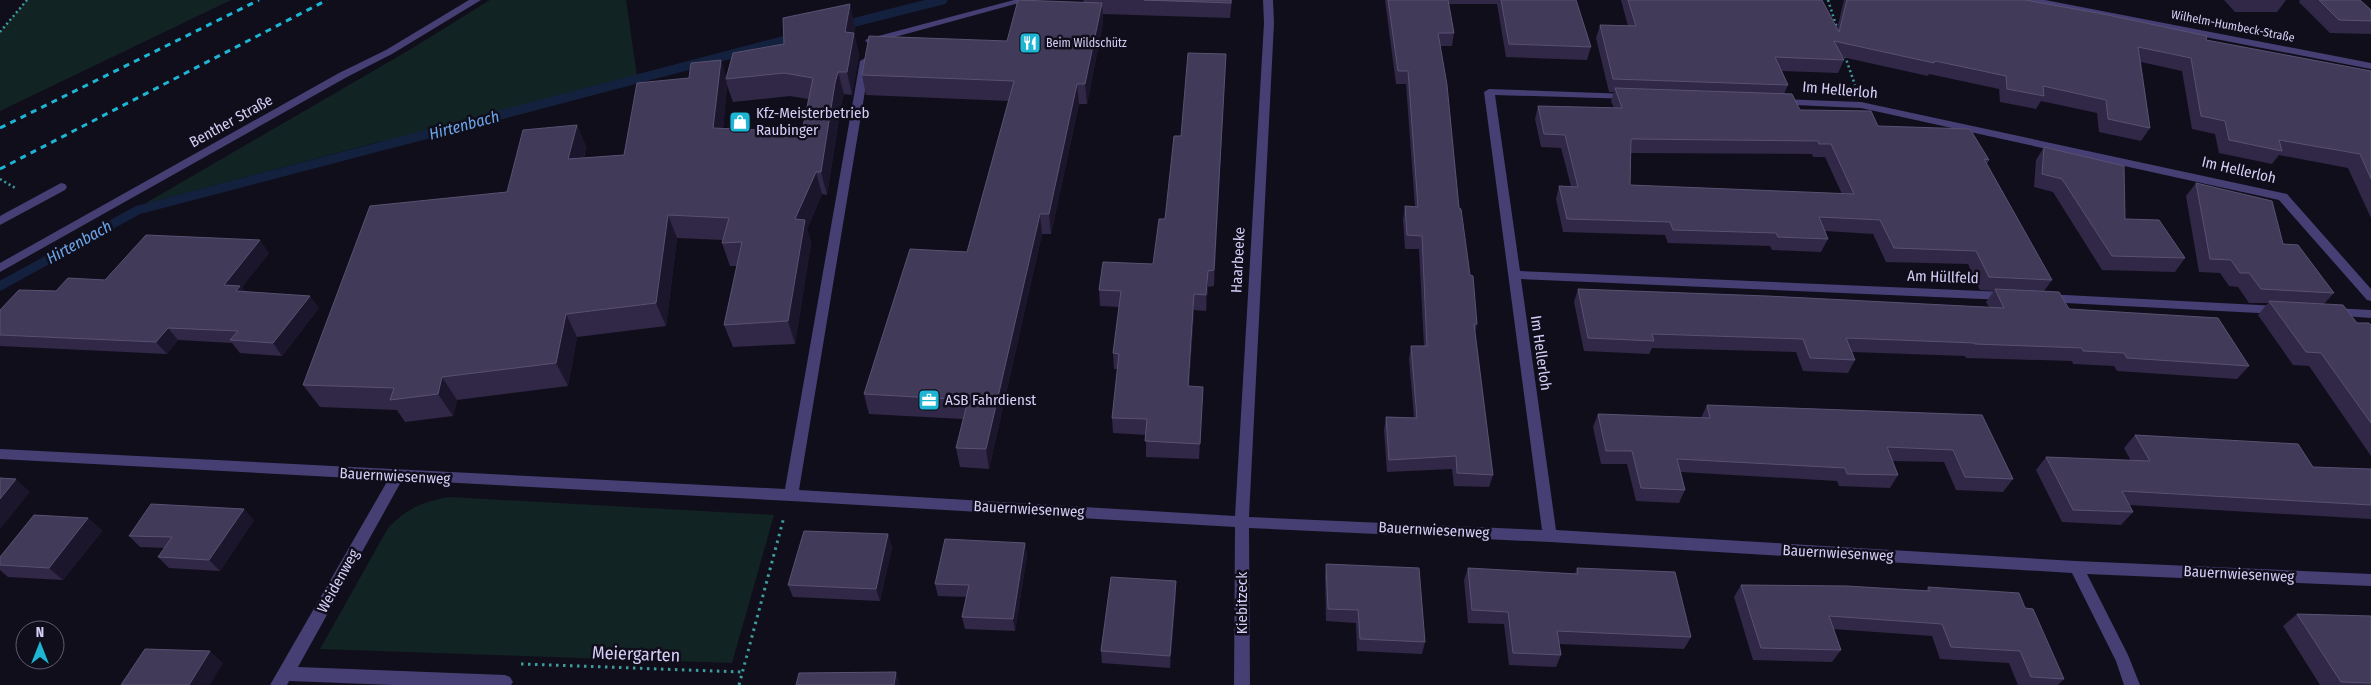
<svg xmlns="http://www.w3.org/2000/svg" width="2371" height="685" viewBox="0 0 2371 685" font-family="'Fira Sans Condensed',sans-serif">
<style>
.green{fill:#122324}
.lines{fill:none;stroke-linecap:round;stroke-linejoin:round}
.stream{stroke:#14213e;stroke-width:9}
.path-far1{stroke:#3d9d9e;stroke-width:2.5;stroke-dasharray:2 3;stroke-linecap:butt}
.path{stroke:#3d9d9e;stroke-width:3;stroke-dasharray:2.5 4.5;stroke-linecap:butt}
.minor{fill:#453f74;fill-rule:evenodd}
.rail{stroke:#1eb5d4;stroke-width:3;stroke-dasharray:6 5.5;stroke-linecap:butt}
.wall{fill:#302846;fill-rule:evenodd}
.shaded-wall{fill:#1c162d}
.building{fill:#423a59;stroke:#595172;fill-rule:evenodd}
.labels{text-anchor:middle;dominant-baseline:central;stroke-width:5;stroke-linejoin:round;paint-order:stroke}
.far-street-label{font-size:12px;fill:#d6cef8;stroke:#110e1b}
.far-poi-label{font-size:12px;fill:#d6cef8;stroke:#110e1b;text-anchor:start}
.street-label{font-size:15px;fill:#d6cef8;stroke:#110e1b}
.poi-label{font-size:15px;fill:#d6cef8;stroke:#110e1b;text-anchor:start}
.water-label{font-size:16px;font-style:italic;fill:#6ba6ea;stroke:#110e1b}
.near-street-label{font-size:18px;fill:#d6cef8;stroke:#110e1b}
</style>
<rect width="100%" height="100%" fill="#110e1b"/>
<!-- green -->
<path class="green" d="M27,0H231L0,111V32Z
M490,0H626L638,83L389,149L382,141L144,204L411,49Z
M448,497L774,515L732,663L320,649L388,528C408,508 420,503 448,497Z"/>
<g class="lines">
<!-- stream -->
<path class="stream" d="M840,26L943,0
M0,286L138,210L797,37"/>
<!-- path-far1 -->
<path class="path-far1" d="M1828,0L1837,28
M0,32L27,0
M1845,56L1855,85
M0,179L17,189"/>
<!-- path -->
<path class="path" d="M521,664L743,672
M739,685L784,517"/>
<!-- minor -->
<path class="minor" d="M469,0H481L392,54L347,77L0,272V263L339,73L386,50Z
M1014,0H1030L873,43L870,44L865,41L867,39Z
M1263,0H1273L1274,23L1249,517L1542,530L1484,92L1489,89L1629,94L1634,97L1633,99L1495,95L1520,271L2006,292L2012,296L2006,300L1521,279L1556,530L2076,561L2371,574V586L2087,574L2128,655L2140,685H2124L2116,661L2072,573L1550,542L1249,528L1250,685H1234L1235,527L791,501L402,480L298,667L505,675L510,677L513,682L511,685H393L289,681L287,685H270L388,480L0,459V449L785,489L860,61L865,58L870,61L799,490L1235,516L1264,23Z
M2025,0H2045L2371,63V69L2030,3Z
M1779,99L1861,102L2287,194L2371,289V301L2367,300L2279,200L1861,108L1775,104V100Z
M61,183L65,184L67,187L65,190L0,225V216Z
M2046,294L2278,306L2284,310L2278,314L2046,302L2040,298Z
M2333,308L2371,310V318L2329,315L2327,312L2329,309Z"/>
<!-- rail -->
<path class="rail" d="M0,128L259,0
M0,169L327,0"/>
</g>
<!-- wall -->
<path class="wall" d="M1083,0H1232L1230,18L1103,14V23L1087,104H1079L1051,234H1042L989,469L960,467L956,448L963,419L869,414L864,394L967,252L1009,101L866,95L862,75L1007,41L1084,2Z
M1385,0H1576L1591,47L1587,60L1506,57L1497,4H1449L1454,33L1452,46H1440L1459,208L1477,324L1475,333L1493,475L1489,487L1454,486L1452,469L1387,472L1384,430L1386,417L1414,418L1409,359L1411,346H1424L1419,249H1405L1403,220L1405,206L1415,207L1406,84H1396Z
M1621,0H1822L1837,29L1844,0H2025L2206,40L2371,71V218L2348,168L2279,155L2272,164L2219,153L2215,134L2192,129L2182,71L2141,62L2150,128L2141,141L2099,132L2097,113L2041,101L2036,109L2000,102L1999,89L1929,74L1928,76L1842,57L1844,60L1838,73L1782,71L1788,85L1784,94L1800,110L1878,126L1989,160L1987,164L2052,280L2044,291L2069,309L2249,366L2237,379L2117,371L2114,366L2073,364L2072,361L1966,358L1965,356L1852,352L1855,360L1848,373L1803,371L1796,352L1652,348L1649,354L1584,351L1574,302L1578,289L1989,307L1986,302L1994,291L1980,290L1968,264L1886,262L1873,234L1825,231L1828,239L1821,252L1772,250L1770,246L1668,243L1665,235L1563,232L1556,199L1559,186H1571L1561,148L1541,147L1535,119L1538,106L1614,108L1611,101L1614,92H1609L1596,38L1600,25L1628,26ZM1631,153L1812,154L1813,157H1825L1842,194L1630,185Z
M2224,0H2286L2277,12H2235Z
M2300,0H2360L2371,10V34L2330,33L2299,2Z
M855,26L854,33L859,55L852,95L844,94L841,105L827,195L822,194L807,229L811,243L795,344L733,347L724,325L737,266H730L722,243L723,240L677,238L666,326L577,337L568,386L457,400L453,416L405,422L397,410L320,407L303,385L507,192L577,125L586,147L584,158L624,155L689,78L721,60L726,77L784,44ZM727,85L733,102L790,96L808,99L802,132L723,128Z
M1226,54L1214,286L1208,287L1206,311L1194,310L1189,386L1203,387L1199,459L1146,457V435L1113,433L1112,418L1118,369H1114L1113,353L1119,307L1100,306L1099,290L1153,264L1165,219L1181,136Z
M2044,147L2125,219L2185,258L2175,272L2102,270L2053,192L2034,187L2036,160Z
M2196,183L2283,244L2334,293L2324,304L2357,323L2371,325V456L2309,366L2293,365L2258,315L2268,303H2249L2238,287L2229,286L2220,273L2199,272L2186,196Z
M269,253L242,287L244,291L319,308L282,356L240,353L232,343L178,340L167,354L0,346V310L56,291L105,280Z
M1707,405L1982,415L2013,479L2003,492L1956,490L1944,462L1892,461L1898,475L1890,488L1839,486L1837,481L1681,472L1685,490L1679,503L1636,501L1627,464H1601L1593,427L1598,414L1701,418Z
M2135,435L2313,467L2371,469V519L2129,505L2133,512L2121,525L2062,522L2036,470L2046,457L2131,461L2124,448Z
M88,518L102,531L63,580L8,577L0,570V557Z
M254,520L220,571L169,568L158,557L165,548L140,547L129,536Z
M888,534L892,547L880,601L793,597L788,585Z
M1025,543L1027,556L1015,631L965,629L962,617L966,597L938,596L935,584Z
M1326,564L1425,642L1422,654L1357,651L1356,623L1326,621L1325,577Z
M1468,568L1575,574L1577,568L1691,637L1684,649L1559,644L1561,655L1556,667L1509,665L1504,624L1468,623L1464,580Z
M1176,581V593L1170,668L1102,663L1101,651Z
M1741,585L1926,591L1928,587L2025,608L2064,679L2058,685H2018L2009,663L1940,659L1932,636L1833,629L1841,650L1832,662L1753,660L1734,597Z
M2297,614L2371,616V685H2320L2283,626Z"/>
<!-- shaded-wall -->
<path class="shaded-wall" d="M1102,3L1103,23L1087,104L1085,84Z
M850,4L855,26L851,49L854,33L859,55L852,95L847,72L845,32Z
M1226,54L1225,70L1214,286V270Z
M721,60L727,79H726L727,85L721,151L713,128Z
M838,72L844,94L841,105L827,195L821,172L835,83Z
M1077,84L1079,104L1051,234L1049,214Z
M577,125L586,147L578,182L568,159Z
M816,172L822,194L807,229L811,243L795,344L788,321L795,219Z
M1040,214L1042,234L989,469L986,449Z
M668,215L677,238L666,326L656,303Z
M260,240L269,253L242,287L250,298L224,285Z
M1208,271V287L1206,311V295Z
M1194,294V310L1188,402V386Z
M310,296L319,308L282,356L273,343Z
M566,314L577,337L568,386L556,363Z
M168,328L178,340L167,354L156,342Z
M442,377L457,400L453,416L438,394Z
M16,479L30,492L0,529V499Z
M244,509L254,520L220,571L209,560Z
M88,518L102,531L63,580L49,568Z
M888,534L892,547L880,601L876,589Z
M1025,543L1027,556L1015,631L1013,619Z
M1176,581V593L1170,668V656Z
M210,651L223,663L210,685H189Z
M896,672L900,684V685H894Z"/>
<!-- building -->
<path class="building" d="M1018,0L1102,3L1085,84H1077L1049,214H1040L986,449L956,448L968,400L864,394L910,249L967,252L1014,81L862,75L869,36L1007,41Z
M1144,0H1231V3Z
M1388,0H1448L1454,33H1438L1447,85L1459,208L1461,209L1470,275L1473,276L1477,324H1474L1493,475L1457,473L1456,456L1389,460L1386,417L1417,418L1411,346H1427L1422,236L1407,235L1405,206L1418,207L1408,71H1398Z
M1501,0H1576L1591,47L1509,44Z
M1628,0H1822L1839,32L1847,0H2025L2103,14L2207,36L2206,40L2371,71V179L2360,154L2279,140L2282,151L2229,140L2225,121L2201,116L2191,58L2138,47L2150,128L2108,119L2106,100L2043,86L2044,96L2007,89L2006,76L1935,61L1934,63L1834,41L1844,60L1775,57L1788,85L1613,79L1600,25L1636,26Z
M2319,0H2360L2371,10V21L2339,20Z
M850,4L845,32L854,33L847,72H838L835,83L821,172H816L795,219L805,220L788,321L724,325L742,242L722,243L729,218L668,215L656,303L566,314L556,363L442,377L438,394L390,400L394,388L303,385L370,206L507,192L523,130L577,125L568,159L624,155L637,83L689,78L691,63L721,60L713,128L802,132L813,78L784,73L726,79L733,53L784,44L783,18Z
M1188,53L1226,54L1214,270L1208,271L1206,295L1194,294L1188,386L1203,387L1200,444L1145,441L1147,419L1112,418L1119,354L1113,353L1121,291L1099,290L1103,262L1153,264L1159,219H1165L1174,136H1181Z
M1615,88L1792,94L1800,110L1871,111L1878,126L1970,129L1989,160L1984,159L2052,280L1989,277L1976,251L1894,248L1880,220L1819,217L1828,239L1778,237L1776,233L1673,230L1670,222L1567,219L1559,186L1578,187L1565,135L1544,134L1538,106L1622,108ZM1631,139L1818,141L1819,144H1831L1854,194L1630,185Z
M2044,147L2124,166L2125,219L2159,220L2185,258L2112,256L2062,179L2042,174Z
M2196,183L2272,201L2283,244L2298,245L2334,293L2261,289L2249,273H2240L2231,260L2210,259Z
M146,235L260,240L224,285L240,286L236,291L310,296L273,343L230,340L238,331L168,328L156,342L0,335V310L19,290L56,291L68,278L105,280Z
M1578,289L1767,296L2004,308L1995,289L2059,292L2069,309L2218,318L2249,366L2127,358L2124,353L2083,351L2082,348L1975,344L1974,343L1846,338L1855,360L1810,358L1803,339L1652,334L1654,341L1588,338Z
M2269,301L2343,305L2357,323H2369L2371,325V423L2321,353L2306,352Z
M1707,405L1982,415L2013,479L1965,477L1953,450L1887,447L1898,475L1847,474L1845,468L1677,459L1685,490L1641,488L1632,451H1606L1598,414L1710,418Z
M2135,435L2298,444L2313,467L2371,469V505L2122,491L2133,512L2073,510L2046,457L2150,461Z
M0,478L16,479L0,499Z
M151,504L244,509L209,560L158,557L172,537L129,536Z
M34,515L88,518L49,568L0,565V557Z
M804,531L888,534L876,589L788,585Z
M945,539L1025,543L1013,619L962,617L969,585L935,584Z
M1326,564L1419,568L1425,642L1360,639L1358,610L1328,609Z
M1468,568L1578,574L1577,568L1675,572L1691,637L1557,631L1561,655L1513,653L1508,612L1472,610Z
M1111,577L1176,581L1170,656L1101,651Z
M1741,585L1847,586L1930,591L1928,587L2019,593L2025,608L2033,609L2064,679L2031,677L2020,651L1951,647L1942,624L1829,616L1841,650L1761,648Z
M2297,614L2371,616V683L2341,682Z
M145,649L210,651L189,685H121Z
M896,672L894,685H796L799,673Z"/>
<!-- icons -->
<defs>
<g id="restaurant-square" transform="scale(1.125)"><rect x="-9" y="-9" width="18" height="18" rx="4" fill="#1eb5d4" stroke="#110e1b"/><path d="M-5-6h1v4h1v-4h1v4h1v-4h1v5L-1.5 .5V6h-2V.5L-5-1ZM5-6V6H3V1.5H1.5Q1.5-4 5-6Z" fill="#fff"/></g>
<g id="shop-square" transform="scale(1.125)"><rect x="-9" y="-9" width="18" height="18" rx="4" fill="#1eb5d4" stroke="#110e1b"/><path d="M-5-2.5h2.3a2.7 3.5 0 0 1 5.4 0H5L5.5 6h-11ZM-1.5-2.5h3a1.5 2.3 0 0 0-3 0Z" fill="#fff"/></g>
<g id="office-square" transform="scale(1.125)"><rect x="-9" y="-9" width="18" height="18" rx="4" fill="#1eb5d4" stroke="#110e1b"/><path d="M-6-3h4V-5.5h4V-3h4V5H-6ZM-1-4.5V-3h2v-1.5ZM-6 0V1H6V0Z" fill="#fff"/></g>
</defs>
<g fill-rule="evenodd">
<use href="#restaurant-square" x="1030" y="43"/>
<use href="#shop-square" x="740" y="122"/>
<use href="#office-square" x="929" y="400"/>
</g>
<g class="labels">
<!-- far-street labels -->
<g class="far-street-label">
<text transform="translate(2233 26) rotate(11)">Wilhelm-Humbeck-Straße</text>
</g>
<!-- far-poi labels -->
<g class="far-poi-label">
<text x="1046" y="43">Beim Wildschütz</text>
</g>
<!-- street labels -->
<g class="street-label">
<text transform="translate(1840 90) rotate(5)">Im Hellerloh</text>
<text transform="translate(231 121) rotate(-29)">Benther Straße</text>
<text transform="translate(2239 170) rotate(13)">Im Hellerloh</text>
<text transform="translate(1238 260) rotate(-87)">Haarbeeke</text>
<text transform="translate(1943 277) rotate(2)">Am Hüllfeld</text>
<text transform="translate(1541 353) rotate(82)">Im Hellerloh</text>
<text transform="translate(395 476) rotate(3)">Bauernwiesenweg</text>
<text transform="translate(1029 509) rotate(3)">Bauernwiesenweg</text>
<text transform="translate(1434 530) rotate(3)">Bauernwiesenweg</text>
<text transform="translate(1838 553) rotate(3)">Bauernwiesenweg</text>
<text transform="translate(2239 574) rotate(3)">Bauernwiesenweg</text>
<text transform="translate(338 581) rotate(-61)">Weidenweg</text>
<text transform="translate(1242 603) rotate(-90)">Kiebitzeck</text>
</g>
<!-- poi labels -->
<g class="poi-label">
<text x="756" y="113">Kfz-Meisterbetrieb<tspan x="756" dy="17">Raubinger</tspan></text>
<text x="945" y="400">ASB Fahrdienst</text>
</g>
<!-- water labels -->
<g class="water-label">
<text transform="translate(464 125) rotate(-15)">Hirtenbach</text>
<text transform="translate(79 242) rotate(-29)">Hirtenbach</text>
</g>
<!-- near-street labels -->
<g class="near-street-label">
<text transform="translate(636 654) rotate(2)">Meiergarten</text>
</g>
</g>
<!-- north arrow -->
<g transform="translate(40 645)"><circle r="24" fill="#110e1b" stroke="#605b73"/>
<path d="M0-4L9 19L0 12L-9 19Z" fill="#1eb5d4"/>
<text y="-8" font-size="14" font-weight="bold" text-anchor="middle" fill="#d6cef8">N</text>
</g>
</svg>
